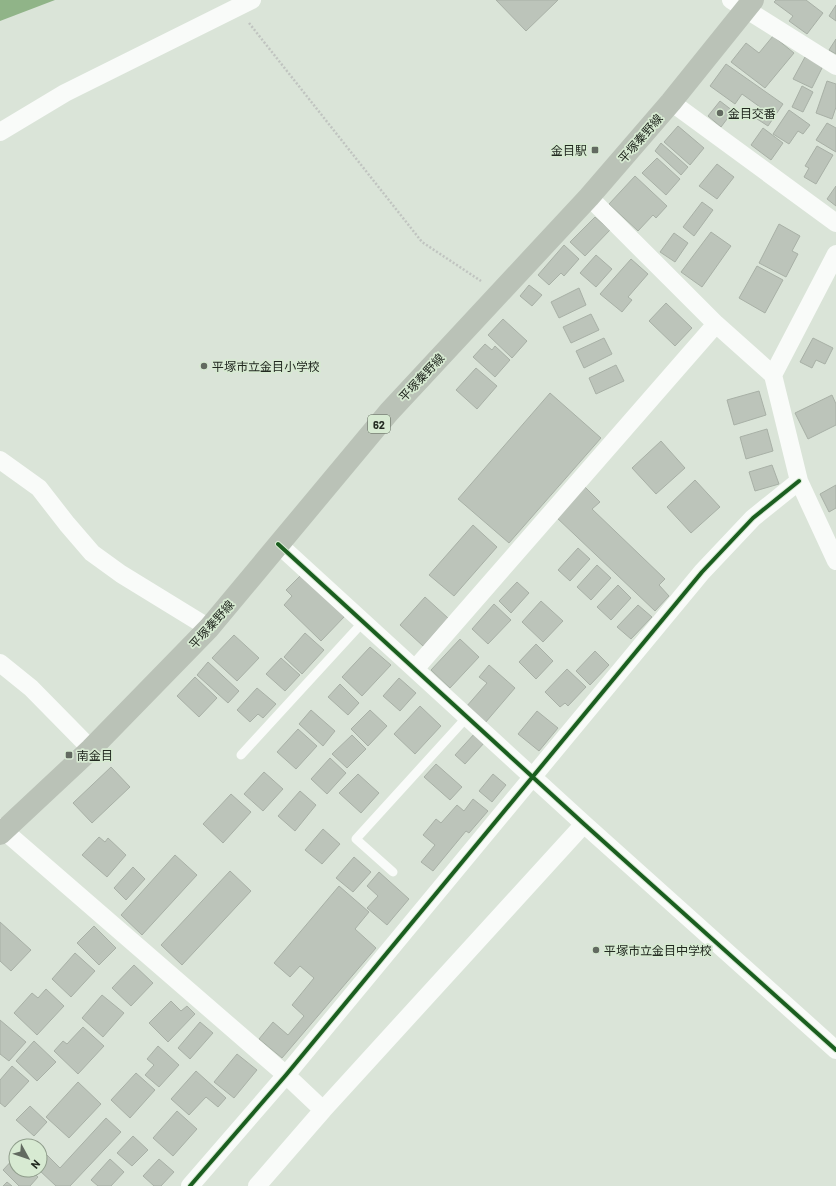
<svg xmlns="http://www.w3.org/2000/svg" width="836" height="1186" viewBox="0 0 836 1186" font-family="Barlow,'Noto Sans JP',sans-serif">
<style>
.water{fill:#90b488}
.building{fill:#bcc4ba;stroke:#a8b0a6}
.lines{fill:none;stroke-linecap:round;stroke-linejoin:round}
.path{stroke:#c0c4c0;stroke-width:2.5;stroke-dasharray:2 2;stroke-linecap:butt}
.service{stroke:#f9fbf9;stroke-width:9}
.minor{stroke:#f9fbf9;stroke-width:18}
.primary{stroke:#bac2b7;stroke-width:22}
.cycleway-casing{stroke:#d7ead2;stroke-width:6}
.cycleway{stroke:#1b5e20;stroke-width:4}
.poi-dot{fill:#626a60;stroke:#d7ead2;stroke-width:1.5}
.labels{text-anchor:middle;dominant-baseline:central;stroke-width:3.5;stroke-linejoin:round;paint-order:stroke}
.shield{fill:#d7ead2;stroke:#586355;stroke-width:1}
.shield-label{font-size:11px;font-weight:bold;fill:#222920}
.poi-label{font-size:12px;fill:#222920;stroke:#d7ead2;text-anchor:start}
.street-label{font-size:12px;fill:#222920;stroke:#d7ead2}
</style>
<rect width="100%" height="100%" fill="#dae4d8"/>
<!-- water -->
<path class="water" d="M0,0H55L0,21Z"/>
<!-- building -->
<path class="building" d="M496,0H558L526,31Z
M776,0H806L823,13L807,34L789,21L793,16L774,2Z
M836,5V21L829,16Z
M773,36L794,53L765,88L731,62L746,43L759,53Z
M836,39V54L829,50Z
M805,57L823,66L812,88L793,79Z
M726,64L783,104L768,126L754,117L760,107L742,94L735,104L710,86Z
M827,81L836,84V107L832,119L816,113Z
M802,86L813,92L803,112L792,107Z
M720,101L733,111L721,127L708,116Z
M789,110L810,125L803,134L798,131L789,144L773,134Z
M827,123L836,128V152L816,140Z
M678,126L704,148L690,165L664,142Z
M763,128L783,143L771,160L751,145Z
M661,143L688,167L681,175L655,151Z
M817,146L833,155L816,184L804,177L809,168L805,166Z
M657,158L680,179L666,195L642,173Z
M717,164L734,177L717,199L699,186Z
M635,176L667,206L656,218L653,215L638,231L609,204Z
M836,186V206L827,199Z
M702,202L713,210L694,236L683,227Z
M595,217L610,230L585,256L570,242Z
M779,224L800,236L792,251L798,254L786,277L759,263Z
M711,232L731,246L702,287L681,272Z
M674,233L688,243L675,262L660,252Z
M564,245L579,259L564,276L561,273L549,285L538,275Z
M596,255L612,269L596,287L580,273Z
M631,259L648,274L628,297L632,300L622,312L600,294Z
M757,266L783,280L765,313L739,298Z
M529,285L542,295L532,306L520,296Z
M579,288L586,305L559,318L551,302Z
M666,303L692,328L675,346L649,321Z
M591,314L599,330L571,343L563,327Z
M503,319L527,341L512,358L488,335Z
M604,338L612,354L584,368L576,351Z
M813,338L833,348L825,364L816,360L812,368L800,362Z
M485,344L492,350L495,346L510,360L495,377L473,357Z
M616,365L624,381L596,394L589,378Z
M476,368L497,386L477,409L456,390Z
M759,391L766,415L734,425L727,400Z
M550,393L601,438L509,543L458,499Z
M832,395L836,404V425L808,439L795,413Z
M767,429L773,451L746,459L740,437Z
M661,441L685,468L656,494L632,468Z
M772,465L779,484L755,491L749,472Z
M695,480L720,507L691,533L667,507Z
M836,485V508L829,512L820,494Z
M585,487L600,502L592,509L665,579L659,585L669,596L655,611L556,517Z
M473,525L497,547L454,596L429,575Z
M578,548L590,559L570,581L558,570Z
M597,565L611,578L591,600L577,587Z
M302,574L345,616L321,641L284,605L292,596L286,590Z
M517,582L529,593L511,613L499,601Z
M618,585L631,598L611,620L597,607Z
M425,597L448,618L423,646L400,625Z
M541,601L563,621L543,642L522,622Z
M494,604L511,620L488,644L472,629Z
M638,605L652,617L631,639L617,627Z
M305,633L324,650L302,674L284,657Z
M234,635L259,658L237,681L212,658Z
M460,639L479,657L450,688L431,670Z
M536,644L553,661L536,679L519,662Z
M370,647L391,665L362,696L342,677Z
M595,651L609,665L590,685L576,671Z
M281,658L300,675L285,691L266,674Z
M208,662L239,691L228,703L197,675Z
M489,665L515,688L485,723L466,707L487,683L479,677Z
M567,669L586,687L568,706L565,703L560,707L545,692Z
M195,677L217,698L199,717L177,696Z
M399,678L416,693L400,711L383,696Z
M340,684L359,703L348,715L328,697Z
M257,688L276,704L263,718L258,714L250,722L237,710Z
M420,706L441,726L415,754L394,734Z
M311,710L335,731L323,746L299,724Z
M370,710L387,726L368,746L351,729Z
M537,711L558,728L539,751L518,734Z
M298,729L317,746L296,769L277,752Z
M475,733L485,742L465,764L455,755Z
M352,735L366,749L347,768L332,754Z
M330,758L346,773L327,794L311,779Z
M436,764L462,787L450,800L424,777Z
M111,767L130,787L92,823L73,803Z
M264,772L283,789L263,811L244,794Z
M358,774L379,793L361,813L339,793Z
M493,774L506,785L492,802L479,791Z
M300,791L316,805L295,831L278,816Z
M231,794L251,812L223,843L203,824Z
M473,799L488,811L469,833L466,831L433,871L421,862L435,845L423,835L436,819L441,823L457,805L464,811Z
M323,829L340,844L322,864L305,850Z
M99,837L105,842L108,838L126,855L107,877L82,855Z
M175,855L197,875L142,935L121,915Z
M354,857L371,872L353,892L336,878Z
M133,867L145,879L126,900L114,888Z
M230,871L251,891L182,965L161,945Z
M379,872L409,899L387,925L367,908L378,896L367,886Z
M339,886L369,912L355,929L376,948L282,1058L259,1039L273,1022L288,1035L304,1016L292,1005L314,978L300,966L290,977L274,963Z
M0,922L31,950L11,971L0,961Z
M94,926L116,948L99,965L77,943Z
M75,953L95,971L71,997L52,979Z
M134,965L153,983L131,1006L112,988Z
M46,989L64,1006L37,1035L14,1013L32,993L38,998Z
M102,995L124,1013L103,1037L82,1018Z
M171,1001L181,1011L187,1006L195,1014L168,1042L149,1023Z
M0,1020L26,1042L9,1061L0,1054Z
M200,1022L213,1033L190,1059L178,1048Z
M83,1027L104,1046L78,1074L54,1051L63,1041L67,1044Z
M34,1041L56,1062L37,1081L16,1061Z
M158,1046L179,1065L159,1087L145,1075L154,1065L147,1059Z
M237,1054L257,1070L234,1098L214,1082Z
M12,1066L29,1081L5,1107L0,1103V1080Z
M196,1071L226,1098L218,1107L206,1097L189,1115L171,1099Z
M136,1073L155,1090L130,1118L111,1100Z
M78,1082L101,1104L69,1138L46,1117Z
M30,1106L47,1122L34,1136L16,1120Z
M177,1111L197,1129L173,1156L153,1138Z
M106,1118L121,1132L70,1186H56L39,1170H40V1162L47,1155L60,1168Z
M133,1136L148,1150L132,1166L117,1153Z
M16,1156V1170H31L38,1177L30,1186H19L3,1170Z
M110,1159L124,1172L111,1186H98L91,1180Z
M159,1159L174,1172L161,1186H154L143,1176Z
M7,1182L12,1186H3Z"/>
<g class="lines">
<!-- path -->
<path class="path" d="M249,23L422,242L481,281"/>
<!-- service -->
<path class="service" d="M241,755L364,621
M393,872L356,839L467,717"/>
<!-- minor -->
<path class="minor" d="M731,0L836,66
M671,102L836,223
M0,132L65,93L252,0
M589,197L716,324L773,375L799,481L836,561
M773,375L836,254
M0,460L39,488L67,524L92,553L121,574L209,628
M278,544L584,824L836,1050
M0,663L31,688L91,749
M415,669L716,324
M0,827L286,1075L323,1110
M190,1186L286,1075L702,572L753,518L799,481
M257,1186L323,1110L584,824"/>
<!-- primary -->
<path class="primary" d="M0,834L91,749L209,628L389,412L589,197L671,102L753,0"/>
<!-- cycleway casing -->
<g class="cycleway-casing">
<path id="cycleway" d="M278,544L584,824L836,1050
M190,1186L286,1075L702,572L753,518L799,481"/>
</g>
<!-- cycleway -->
<use href="#cycleway" class="cycleway"/>
</g>
<!-- markers -->
<g class="poi-dot">
<circle cx="720" cy="113" r="4"/>
<rect x="591" y="146" width="8" height="8" rx="2"/>
<circle cx="204" cy="366" r="4"/>
<rect x="65" y="751" width="8" height="8" rx="2"/>
<circle cx="596" cy="950" r="4"/>
</g>
<g class="labels">
<!-- shield labels -->
<rect class="shield" x="368" y="415" width="22" height="18" rx="3"/>
<g class="shield-label">
<text x="379" y="424">62</text>
</g>
<!-- poi labels -->
<g class="poi-label">
<text x="728" y="113">金目交番</text>
<text x="587" y="150" text-anchor="end">金目駅</text>
<text x="212" y="366">平塚市立金目小学校</text>
<text x="77" y="755">南金目</text>
<text x="604" y="950">平塚市立金目中学校</text>
</g>
<!-- street labels -->
<g class="street-label">
<text transform="translate(640 138) rotate(-49)">平塚秦野線</text>
<text transform="translate(421 377) rotate(-47)">平塚秦野線</text>
<text transform="translate(211 624) rotate(-48)">平塚秦野線</text>
</g>
</g>
<!-- north arrow -->
<g transform="translate(28 1158) rotate(130)"><circle r="19" fill="#d7ead2" stroke="#8f9d8b"/>
<path d="M0-3L7 15L0 10L-7 15Z" fill="#626a60"/>
<text y="-6" font-size="11" font-weight="bold" text-anchor="middle" fill="#222920">N</text>
</g>
</svg>
